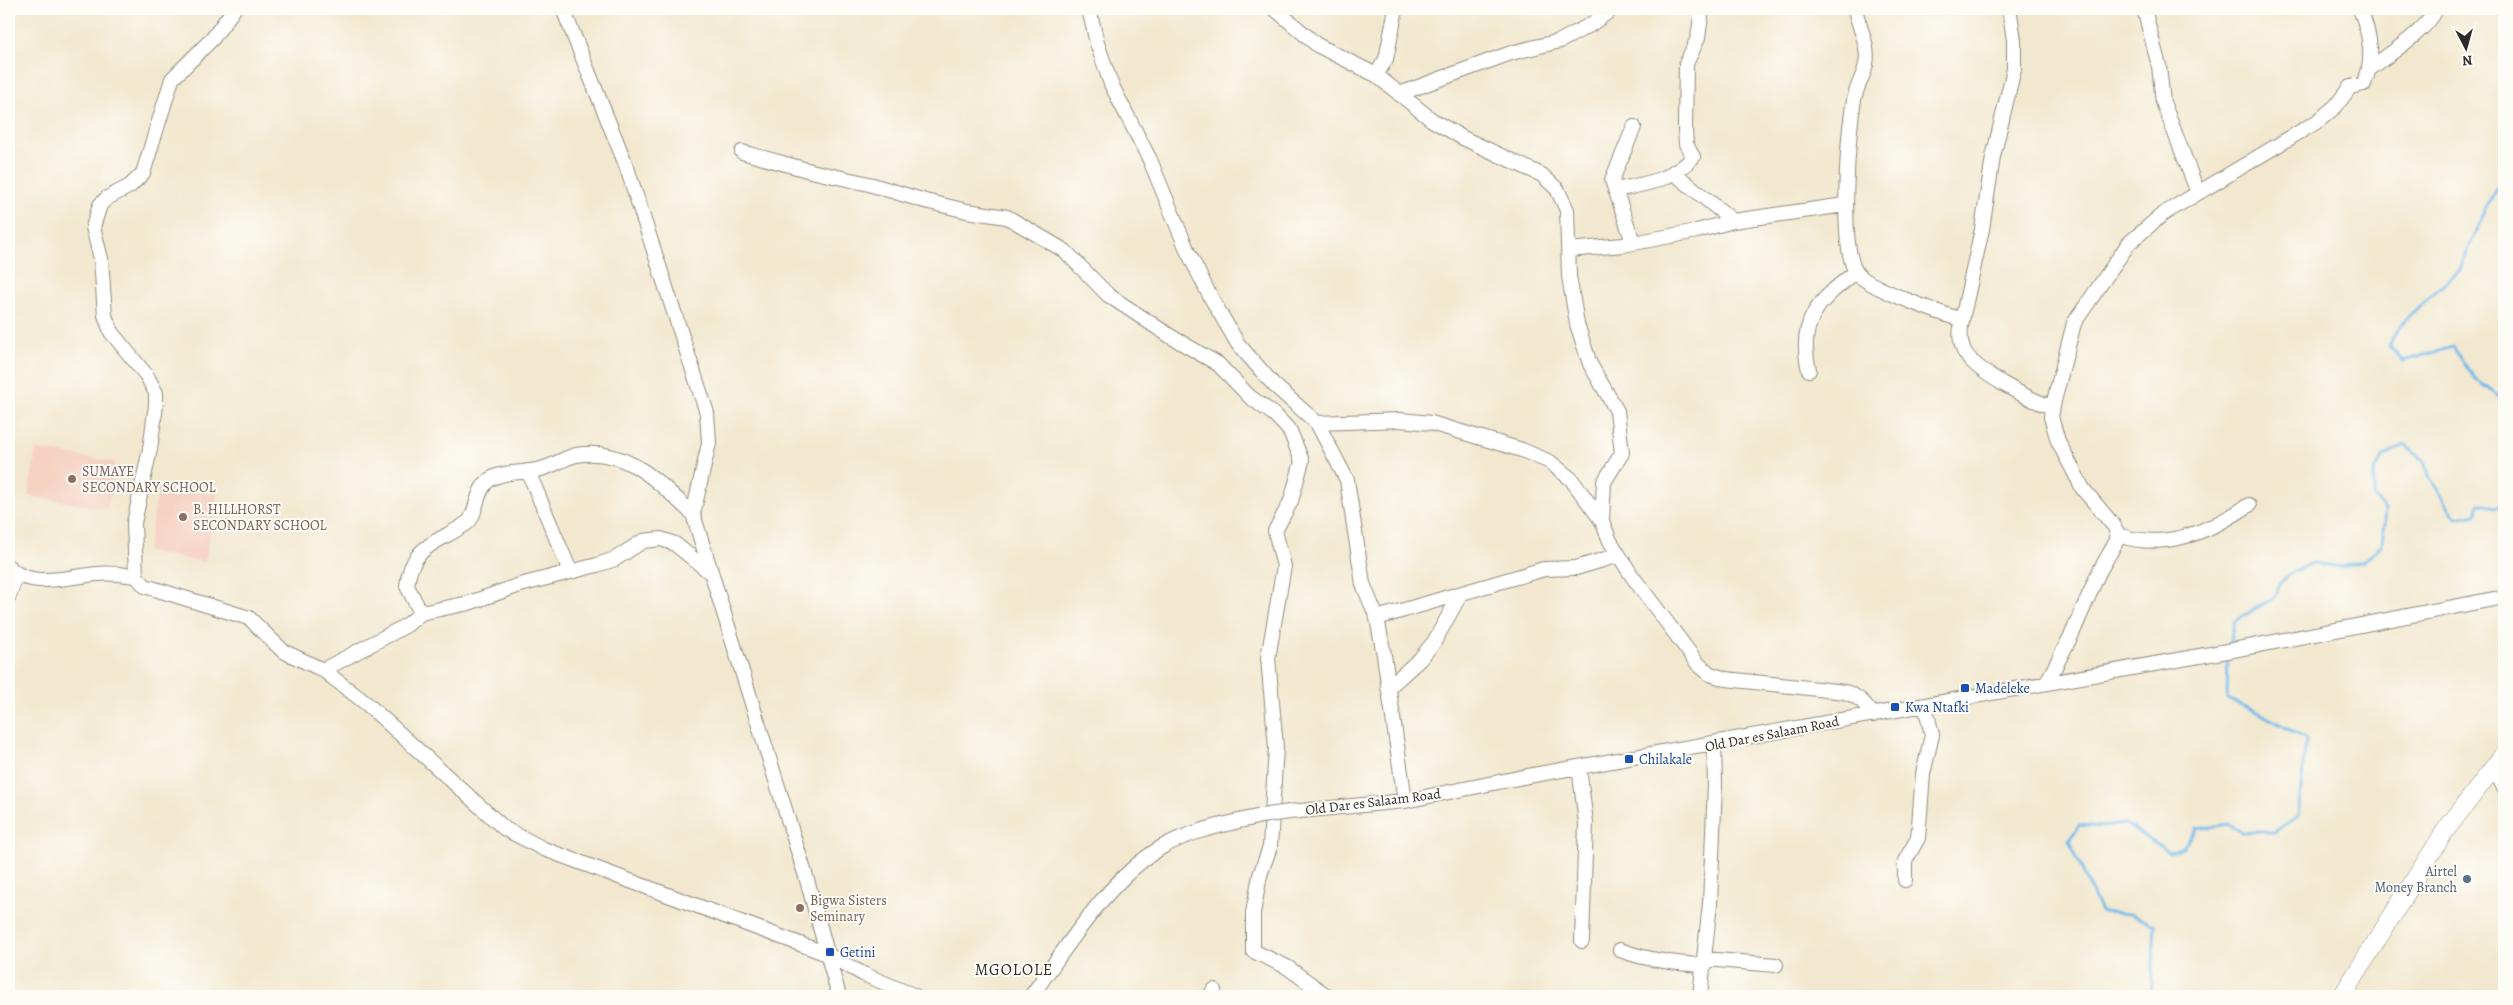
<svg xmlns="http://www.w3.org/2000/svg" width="2513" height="1005" viewBox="0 0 2513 1005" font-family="Alegreya,serif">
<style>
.built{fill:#f6d2c3}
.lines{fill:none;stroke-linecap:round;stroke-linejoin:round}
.stream{stroke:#74b9ea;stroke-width:3}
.minor-casing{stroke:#8e8a7d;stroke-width:16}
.major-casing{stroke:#8e8a7d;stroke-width:19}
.minor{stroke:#fff;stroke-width:14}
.major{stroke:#fff;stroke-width:18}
.minor-bridge-casing{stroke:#8e8a7d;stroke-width:16;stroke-linecap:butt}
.minor-bridge{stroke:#fff;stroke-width:14}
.education-dot{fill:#8d6e63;stroke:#fdfcf7;stroke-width:2}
.transit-dot{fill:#1a4fb4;stroke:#fdfcf7;stroke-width:2}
.service-dot{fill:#5c6f8a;stroke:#fdfcf7;stroke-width:2}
.labels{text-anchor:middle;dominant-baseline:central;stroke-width:4;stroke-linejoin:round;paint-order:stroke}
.education-label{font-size:14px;fill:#785e54;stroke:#fdfcf7;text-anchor:start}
.transit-label{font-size:14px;fill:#164399;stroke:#fdfcf7;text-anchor:start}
.street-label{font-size:14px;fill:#2b2b2b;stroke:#fdfcf7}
.service-label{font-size:14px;fill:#4e5e75;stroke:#fdfcf7;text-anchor:end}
.quarter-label{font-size:16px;letter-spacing:1px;fill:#2b2b2b;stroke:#fdfcf7}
</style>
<rect width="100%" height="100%" fill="#fdfcf7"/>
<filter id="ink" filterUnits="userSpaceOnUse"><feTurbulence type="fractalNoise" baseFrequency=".02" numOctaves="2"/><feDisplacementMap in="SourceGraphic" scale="10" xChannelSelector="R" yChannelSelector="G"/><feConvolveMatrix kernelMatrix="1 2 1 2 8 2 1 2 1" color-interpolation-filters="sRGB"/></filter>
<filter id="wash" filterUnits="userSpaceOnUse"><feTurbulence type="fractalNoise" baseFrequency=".0096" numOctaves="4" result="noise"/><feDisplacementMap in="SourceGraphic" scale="20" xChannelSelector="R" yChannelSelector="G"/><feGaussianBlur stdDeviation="1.12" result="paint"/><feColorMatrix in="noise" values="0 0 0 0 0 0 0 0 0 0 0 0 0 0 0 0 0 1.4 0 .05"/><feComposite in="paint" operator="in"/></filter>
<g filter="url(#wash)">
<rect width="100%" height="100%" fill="#f2e8cf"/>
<!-- built -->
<path class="built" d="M36,449L115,462L108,509L28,496Z
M159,484L217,495L205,562L147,552Z"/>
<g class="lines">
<!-- stream -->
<path class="stream" d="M2504,185L2496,188L2480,221L2460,270L2404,320L2388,345L2403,361L2453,347L2475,379L2492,390L2504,402
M2229,648L2234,622L2276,596L2279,584L2288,575L2312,563L2343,567L2363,561L2382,545L2385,510L2374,497V472L2382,458L2405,445L2424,461L2430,478L2456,518L2476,514L2479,504L2497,507L2504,499
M2151,996L2155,925L2130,914L2101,912L2069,840L2079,825L2102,827L2125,824L2169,852L2183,847L2197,829L2228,824L2242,832H2274L2298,816L2306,739L2256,711L2227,699L2228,654"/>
</g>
</g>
<g filter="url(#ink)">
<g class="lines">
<!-- minor casing -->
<g class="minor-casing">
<path id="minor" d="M563,9L626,165L707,413L709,443L693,514L807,880L839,996
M1089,9L1097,43L1111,84L1150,160L1188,252L1210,296L1238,344L1274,385L1317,423L1347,480L1363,584L1377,618L1384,655L1405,801
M1275,9L1317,45L1376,75L1432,120L1463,138L1542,175L1557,189L1567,210L1569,276L1577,324L1590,364L1617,411L1622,453L1604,482L1602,521L1610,541L1632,576L1698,664L1710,674L1726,679L1845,692C1858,696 1865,703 1873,715
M1855,9C1858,25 1870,47 1866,64C1864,76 1856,87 1854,100C1848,133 1839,245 1856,272C1865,287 1943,314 1962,320C1960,331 1959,341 1964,351C1975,372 2030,400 2052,407
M2144,9L2159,66L2163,102L2198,193
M2371,68C2389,54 2428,30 2436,9
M1376,75L1386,59L1396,9
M1399,94L1511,53L1560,41L1590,25L1612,9
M742,152L811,171L869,184L925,201L967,211L1007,217L1065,251L1108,295L1170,336L1218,364L1250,397L1275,415L1290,431L1302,461L1291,501L1275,531L1284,566L1268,658L1276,747L1270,847L1260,875L1253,913V951L1287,967L1327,996
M1673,172L1733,221
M1615,190C1645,184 1672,181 1693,157L1686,144L1685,130L1686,64L1698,38L1702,9
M1633,242L1612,180L1634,127
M1569,250L1623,245L1697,231L1733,221L1845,205
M1962,320L1982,229L1993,157L2014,69V40L2010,14
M1809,370C1797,321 1819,300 1856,272
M1317,423L1401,420L1431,423L1522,450L1550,462L1571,479L1602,521
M528,471L570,571
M2118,535C2165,551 2209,532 2249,505
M9,567C30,590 70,576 98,574C110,572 124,575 136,576L145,586L249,618L283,651L323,670L367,704L505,829L544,849L827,954L863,974L915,996
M136,576L134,523L150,449L156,405V393L147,376L111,332L105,315L101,259L93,227L100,205L107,198L130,186L143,173L172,79L213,38L234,9
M9,596L16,575
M421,613L407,586C411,544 439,543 467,523C477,516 475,491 489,480C504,470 524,474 541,469C553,466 564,458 576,455C627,446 659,483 693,514
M1377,618L1544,569L1576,568L1619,555
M323,670L407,625L421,613L469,603L520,585L597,565L615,559L643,541L661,539L675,544L712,574
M2047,682L2072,634L2099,572L2116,542L2118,535L2114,526L2083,489L2058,441L2051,417L2054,401L2074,323L2129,243L2163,214L2318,121L2336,106L2350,87L2364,84C2375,59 2370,34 2360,9
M1388,688L1420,659L1434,642L1460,595
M2494,766L2504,788
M1579,767L1586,823L1582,941
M1289,812L1405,801L1528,776L2233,650L2504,597
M1905,880V861L1918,838L1923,774L1932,735L1925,705
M1620,950C1647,960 1676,964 1705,965
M1705,959L1776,965
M1031,996C1068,946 1108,879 1162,847C1192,830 1228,824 1261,816
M1210,996L1214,990
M1700,996L1710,903L1715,785L1714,745"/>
</g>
<!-- major casing -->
<g class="major-casing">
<path id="major" d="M2342,996L2445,831L2504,754"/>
</g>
<!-- minor -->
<use href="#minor" class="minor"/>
<!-- major -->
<use href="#major" class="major"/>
<!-- minor-bridge casing -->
<g class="minor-bridge-casing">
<path id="minor-bridge" d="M1261,816L1289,812"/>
</g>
<!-- minor-bridge -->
<use href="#minor-bridge" class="minor-bridge"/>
</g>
</g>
<!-- markers -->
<g class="education-dot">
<circle cx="72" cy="479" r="5"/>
<circle cx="183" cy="517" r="5"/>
<circle cx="800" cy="908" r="5"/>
</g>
<g class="transit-dot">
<rect x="1960" y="683" width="10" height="10" rx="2.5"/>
<rect x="1890" y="702" width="10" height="10" rx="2.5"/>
<rect x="1624" y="754" width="10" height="10" rx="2.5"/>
<rect x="825" y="947" width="10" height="10" rx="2.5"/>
</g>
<circle class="service-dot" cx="2467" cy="879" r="5"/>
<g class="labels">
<!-- education labels -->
<g class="education-label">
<text x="82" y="471">SUMAYE<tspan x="82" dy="16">SECONDARY SCHOOL</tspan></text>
<text x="193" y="509">B. HILLHORST<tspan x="193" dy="16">SECONDARY SCHOOL</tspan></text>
<text x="810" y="900">Bigwa Sisters<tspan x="810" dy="16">Seminary</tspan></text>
</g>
<!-- transit labels -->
<g class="transit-label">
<text x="1975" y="688">Madeleke</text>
<text x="1905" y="707">Kwa Ntafki</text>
<text x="1639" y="759">Chilakale</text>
<text x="840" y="952">Getini</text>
</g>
<!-- street labels -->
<g class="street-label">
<text transform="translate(1772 734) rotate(-11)">Old Dar es Salaam Road</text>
<text transform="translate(1373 802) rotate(-7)">Old Dar es Salaam Road</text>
</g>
<!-- service labels -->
<g class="service-label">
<text x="2457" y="871">Airtel<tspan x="2457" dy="16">Money Branch</tspan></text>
</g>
<!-- quarter labels -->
<g class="quarter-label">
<text x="1014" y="970">MGOLOLE</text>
</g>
</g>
<!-- margin -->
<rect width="2513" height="1005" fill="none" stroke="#fdfcf7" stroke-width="30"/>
<!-- north arrow -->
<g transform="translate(2466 48) rotate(174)" stroke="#fdfcf7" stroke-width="4" paint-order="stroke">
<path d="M0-4L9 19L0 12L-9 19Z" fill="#2b2b2b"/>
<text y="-8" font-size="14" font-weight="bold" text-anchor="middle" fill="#2b2b2b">N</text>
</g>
</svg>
